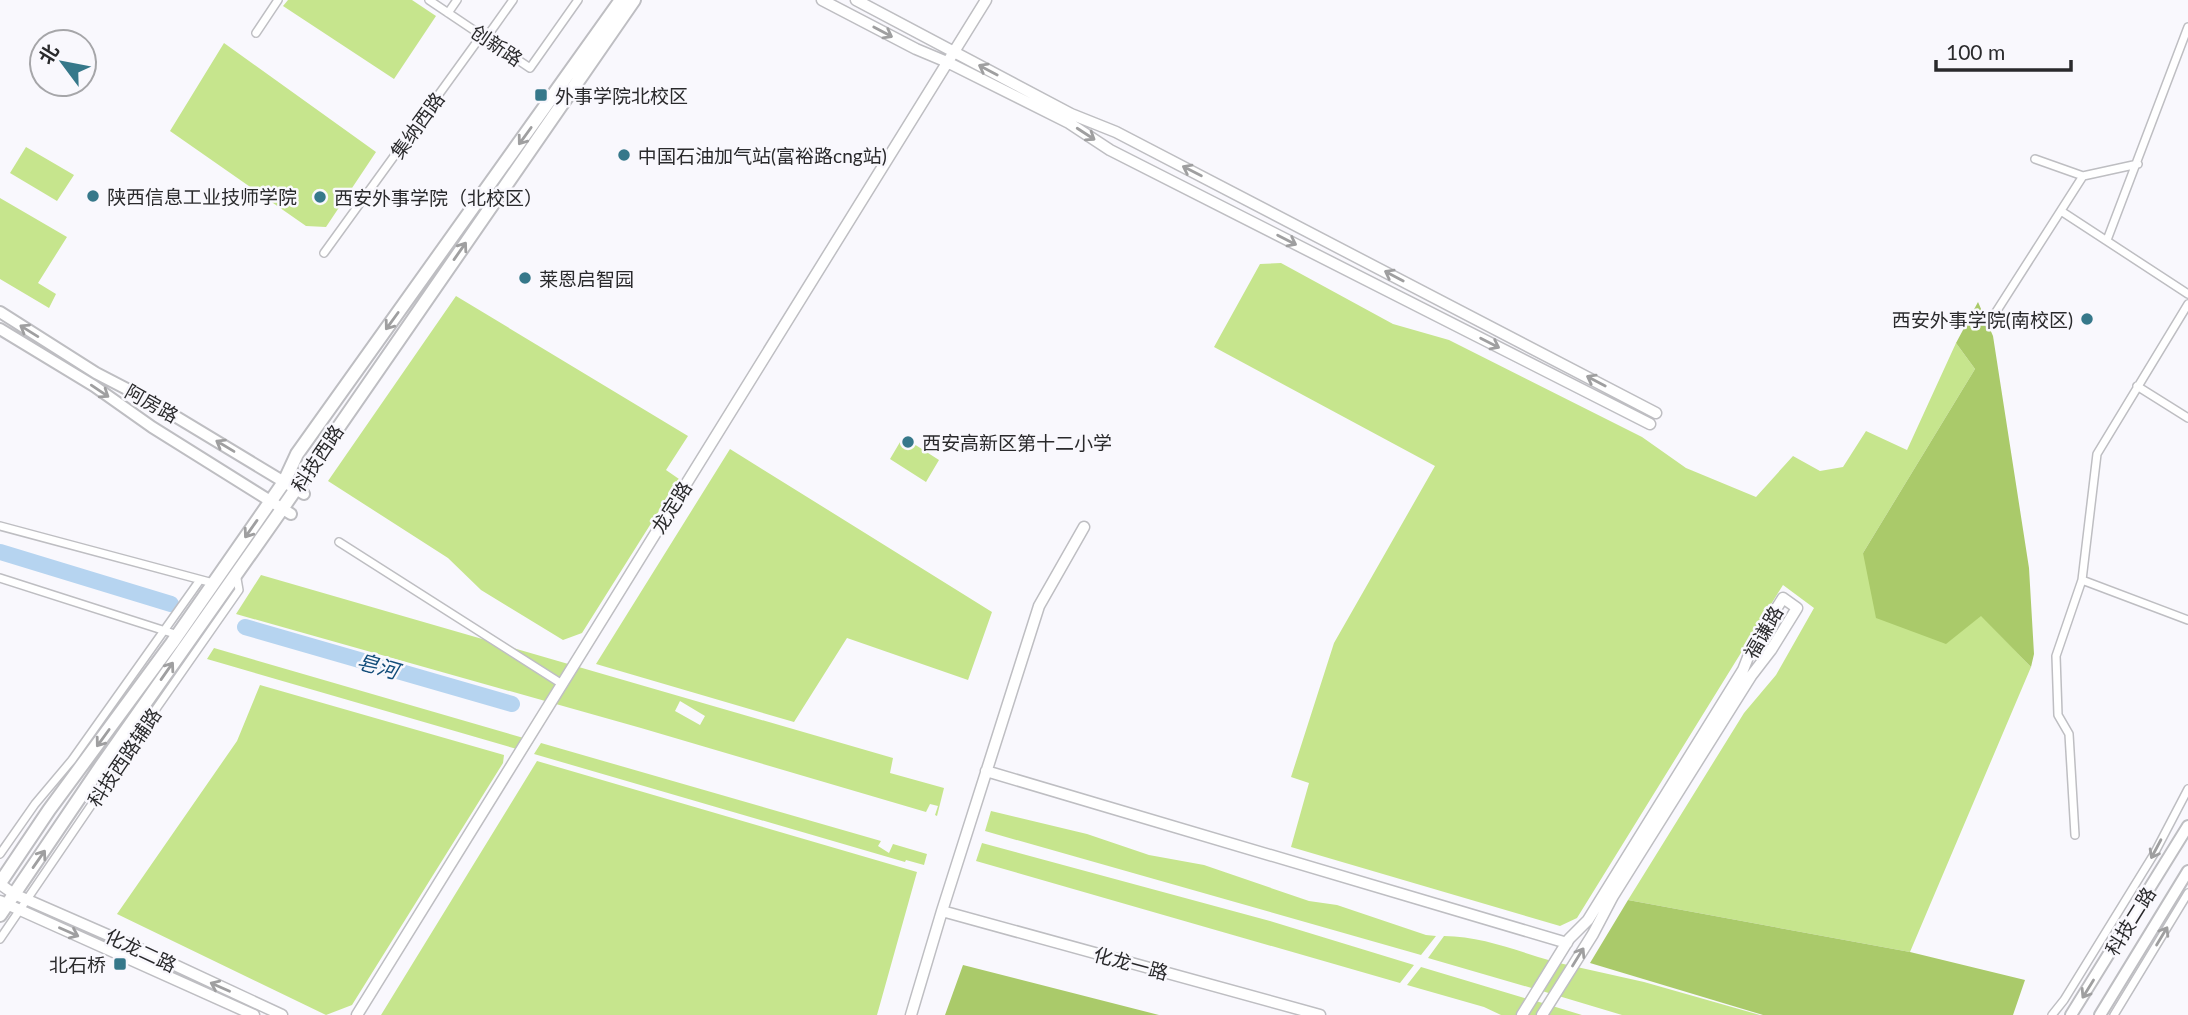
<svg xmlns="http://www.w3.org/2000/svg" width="2188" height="1015" viewBox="0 0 2188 1015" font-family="Lato,'Noto Sans SC',sans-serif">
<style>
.green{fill:#c6e58d;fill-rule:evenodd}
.forest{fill:#aaca6a}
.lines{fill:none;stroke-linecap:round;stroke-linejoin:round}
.river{stroke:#b6d4f0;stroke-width:16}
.minor-casing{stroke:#bebec2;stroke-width:10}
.tertiary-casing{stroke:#bebec2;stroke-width:13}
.secondary-casing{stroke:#bebec2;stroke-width:14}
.primary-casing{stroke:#bebec2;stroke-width:16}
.minor{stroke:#fff;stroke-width:7}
.tertiary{stroke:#fff;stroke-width:10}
.secondary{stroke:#fff;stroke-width:10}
.primary{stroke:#fff;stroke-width:12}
.oneway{stroke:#9f9fa0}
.poi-dot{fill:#36788a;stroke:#f9f8fd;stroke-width:2.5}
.labels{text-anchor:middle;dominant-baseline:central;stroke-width:5;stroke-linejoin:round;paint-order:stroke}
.street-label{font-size:19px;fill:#2a2a2c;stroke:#f9f8fd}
.poi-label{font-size:19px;fill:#2a2a2c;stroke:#f9f8fd;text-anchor:start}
.water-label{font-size:21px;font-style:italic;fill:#124d7a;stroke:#f9f8fd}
</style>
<rect width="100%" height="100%" fill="#f9f8fd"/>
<!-- green -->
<path class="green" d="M288,0H412L436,16L394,79L283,6Z
M224,43L376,152L326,227L306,226L170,131Z
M26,147L74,175L57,201L10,173Z
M0,198L67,237L38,283L56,294L49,308L0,279Z
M1281,263L1393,324L1449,340L1642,437L1686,468L1756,497L1793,456L1820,471L1843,467L1866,431L1907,450L1956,343L1975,369L1863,553L1981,615L2031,667L1910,952L1628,900L1744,713L1776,675L1814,608L1783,585L1577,918L1560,926L1291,847L1309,783L1291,777L1334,643L1435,466L1214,347L1260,264Z
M456,296L688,436L666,470L679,479L582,633L563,640L481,590L448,558L328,481Z
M903,437L939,460L926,482L890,459Z
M730,449L992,612L968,680L847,638L794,722L596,664Z
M261,575L893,758L890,773L944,788L937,816L935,815L938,806L930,804L926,812L641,728L236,614ZM680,701L705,716L700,725L675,711Z
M214,648L534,741L527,752L207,659Z
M260,685L504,755L503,763L352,1005L326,1015L117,914L237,741Z
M541,743L881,841L878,846L889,853L893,844L927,854L924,865L906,860L905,862L534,754Z
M537,761L917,872L877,1015H381Z
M991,811L1087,834L1149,855L1204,865L1309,901L1337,905L1426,935L1436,936L1421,955L985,831Z
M982,843L1270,921L1414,965L1400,983L976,861Z
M1444,936C1481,936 1517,951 1552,961L1535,989L1428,958Z
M1559,963L1644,982L1760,1015H1622L1542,991Z
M1421,967L1528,999L1518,1015H1501L1484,1007L1407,985Z
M1536,1001L1582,1015H1526Z"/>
<!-- forest -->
<path class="forest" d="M1978,302L1993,336L2029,568L2034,654L2031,667L1981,616L1946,644L1876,618L1863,553L1975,369L1956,343Z
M1628,900L1910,952L2025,980L2013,1015H1763L1590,963Z
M963,965L1159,1015H945Z"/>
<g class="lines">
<!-- river -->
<path class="river" d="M0,552L171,604
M245,627L512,704"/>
<!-- minor casing -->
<g class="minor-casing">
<path id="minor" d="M429,0L530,68L578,0
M448,13L457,0
M256,33L278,0
M2035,159L2083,176L2138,164
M2061,211L2188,294
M2107,240L2188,27
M324,253L476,43L486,38L513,0
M1989,323L2083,176
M2137,386L2188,418
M0,526L213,583
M339,542L562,684
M0,578L178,635
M2082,580L2188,620
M2075,835L2069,734L2058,715L2056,656L2082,580L2097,454L2188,304
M0,854L35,804L72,760L200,580
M0,939L92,804L107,779L239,590L236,573
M2052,1015L2064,1000L2154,854L2188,789
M2114,1015L2188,893"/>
</g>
<!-- tertiary casing -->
<g class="tertiary-casing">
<path id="tertiary" d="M822,0L916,49L947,62L1069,123L1110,150L1650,424
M856,0L1071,114L1116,132L1656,413
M986,771L1567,943
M0,884L14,894L149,953L282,1015
M0,901L254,1015
M942,911L1320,1015
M357,1015L986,0
M911,1015L942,911L1039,606L1084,527
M1522,1015L1569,939L1588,920L1743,670L1752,647L1783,598L1797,608L1771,650L1751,676L1613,896L1593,934L1542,1015"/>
</g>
<!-- secondary casing -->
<g class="secondary-casing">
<path id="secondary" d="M0,312L96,373L150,401L304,494
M0,329L94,386L152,427L291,514
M2071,1015L2188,826
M2100,1015L2188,871"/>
</g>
<!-- primary casing -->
<g class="primary-casing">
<path id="primary" d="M0,883L49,810L172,643L284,482L297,454L621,0
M0,915L101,766L282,509L634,0"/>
</g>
<!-- minor -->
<use href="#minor" class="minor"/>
<!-- tertiary -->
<use href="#tertiary" class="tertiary"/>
<!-- secondary -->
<use href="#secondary" class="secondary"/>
<!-- primary -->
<use href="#primary" class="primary"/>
</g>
<!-- one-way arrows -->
<defs><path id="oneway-shaft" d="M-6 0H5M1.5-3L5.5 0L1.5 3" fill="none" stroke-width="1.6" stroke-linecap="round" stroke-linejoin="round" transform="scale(1.75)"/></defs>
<g class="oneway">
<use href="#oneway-shaft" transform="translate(883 32) rotate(28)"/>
<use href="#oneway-shaft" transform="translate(988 70) rotate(-152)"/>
<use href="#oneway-shaft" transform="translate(1086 134) rotate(33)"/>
<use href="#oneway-shaft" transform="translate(525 136) rotate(126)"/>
<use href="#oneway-shaft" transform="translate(1192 171) rotate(-153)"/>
<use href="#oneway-shaft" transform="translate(1287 240) rotate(27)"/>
<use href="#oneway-shaft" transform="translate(460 251) rotate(-55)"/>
<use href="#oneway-shaft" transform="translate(1394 276) rotate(-152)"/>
<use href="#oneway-shaft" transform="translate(392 321) rotate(126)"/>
<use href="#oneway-shaft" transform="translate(29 331) rotate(-148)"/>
<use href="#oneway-shaft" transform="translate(1490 343) rotate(27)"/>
<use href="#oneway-shaft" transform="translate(1596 381) rotate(-152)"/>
<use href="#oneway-shaft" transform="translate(100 391) rotate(34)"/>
<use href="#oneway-shaft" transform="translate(225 446) rotate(-149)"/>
<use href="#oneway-shaft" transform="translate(251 529) rotate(125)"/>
<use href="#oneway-shaft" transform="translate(167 671) rotate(-55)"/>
<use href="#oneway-shaft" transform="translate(103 738) rotate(126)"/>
<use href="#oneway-shaft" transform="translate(2156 849) rotate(118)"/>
<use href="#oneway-shaft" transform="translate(39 859) rotate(-55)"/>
<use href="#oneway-shaft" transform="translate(69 932) rotate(24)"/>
<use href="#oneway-shaft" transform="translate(2162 936) rotate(-59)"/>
<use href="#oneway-shaft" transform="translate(1578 957) rotate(-58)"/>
<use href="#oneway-shaft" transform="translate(220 987) rotate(-156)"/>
<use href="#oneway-shaft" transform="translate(2088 989) rotate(122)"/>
</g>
<!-- markers -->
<g class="poi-dot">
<rect x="534" y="88" width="14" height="14" rx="3.5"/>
<circle cx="624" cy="155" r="7"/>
<circle cx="93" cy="196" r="7"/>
<circle cx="320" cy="197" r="7"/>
<circle cx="525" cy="278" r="7"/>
<circle cx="2087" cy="319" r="7"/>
<circle cx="908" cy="442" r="7"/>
<rect x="113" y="957" width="14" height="14" rx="3.5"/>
</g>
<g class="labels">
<!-- street labels -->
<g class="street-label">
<text transform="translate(497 45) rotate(34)">创新路</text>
<text transform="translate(417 125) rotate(-54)">集纳西路</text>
<text transform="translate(152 403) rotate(29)">阿房路</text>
<text transform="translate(317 458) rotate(-56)">科技西路</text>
<text transform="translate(671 507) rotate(-58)">龙定路</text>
<text transform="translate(1763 632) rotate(-60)">福谦路</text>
<text transform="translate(124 757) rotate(-56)">科技西路辅路</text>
<text transform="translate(2130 921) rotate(-58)">科技二路</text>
<text transform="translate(141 950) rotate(25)">化龙二路</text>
<text transform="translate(1131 963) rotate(15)">化龙一路</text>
</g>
<!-- poi labels -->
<g class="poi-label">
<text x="555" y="95">外事学院北校区</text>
<text x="638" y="155">中国石油加气站(富裕路cng站)</text>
<text x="107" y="196">陕西信息工业技师学院</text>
<text x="334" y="197">西安外事学院（北校区）</text>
<text x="539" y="278">莱恩启智园</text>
<text x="2073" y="319" text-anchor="end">西安外事学院(南校区)</text>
<text x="922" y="442">西安高新区第十二小学</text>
<text x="106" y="964" text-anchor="end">北石桥</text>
</g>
<!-- water labels -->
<g class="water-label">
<text transform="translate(378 665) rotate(16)">皂河</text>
</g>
</g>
<!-- north arrow -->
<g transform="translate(63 63) rotate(302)"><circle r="33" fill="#f9f8fd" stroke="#a6a6a9" stroke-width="2"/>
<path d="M0-5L12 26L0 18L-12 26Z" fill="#36788a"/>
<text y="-10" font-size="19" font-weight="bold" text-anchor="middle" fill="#2a2a2c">北</text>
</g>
<!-- scale -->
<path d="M1936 60v10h135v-10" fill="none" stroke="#2a2a2c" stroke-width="3.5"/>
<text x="1946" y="60" font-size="21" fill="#2a2a2c" stroke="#f9f8fd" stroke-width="5" paint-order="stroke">100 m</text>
</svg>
